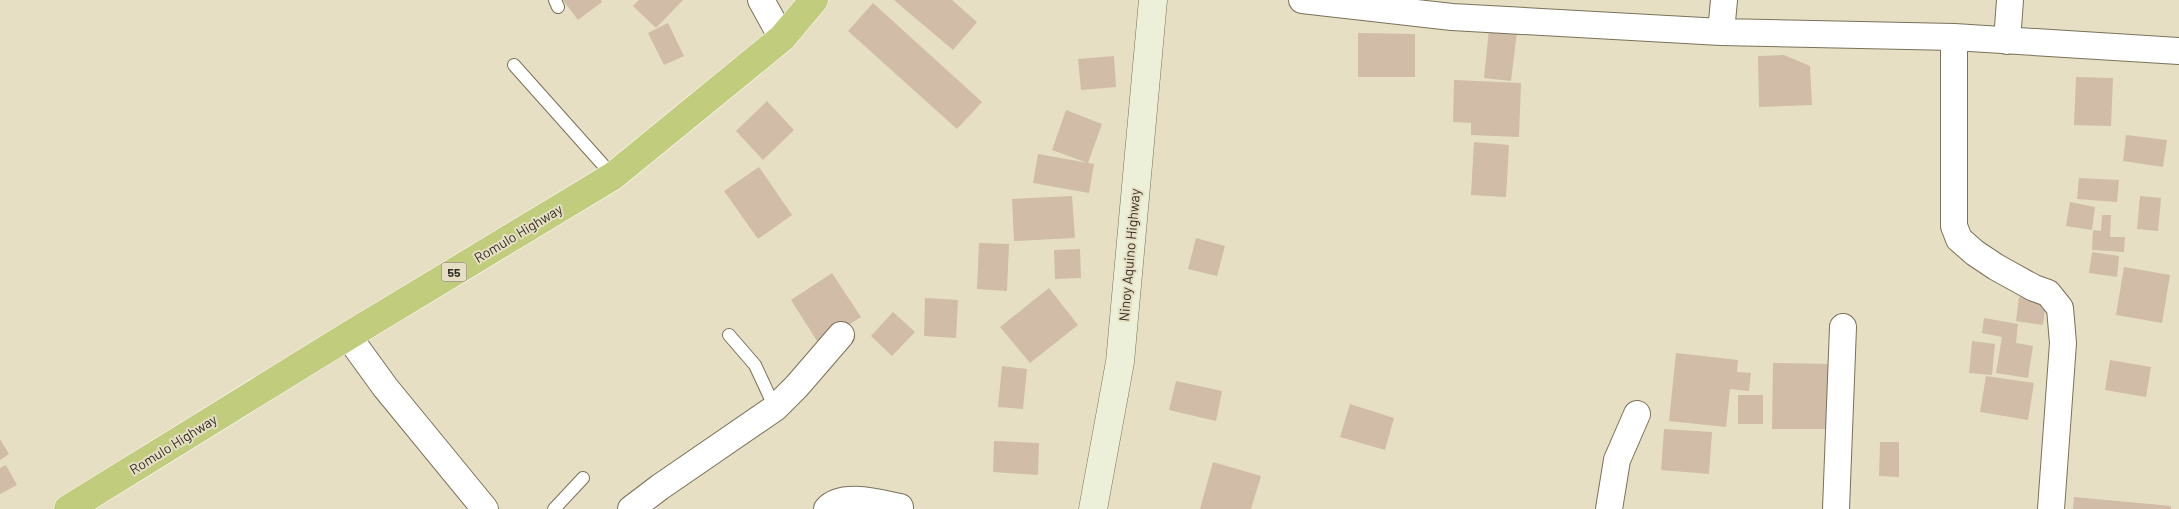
<svg xmlns="http://www.w3.org/2000/svg" width="2179" height="509" viewBox="0 0 2179 509" font-family="Barlow,sans-serif">
<style>
.building{fill:#d0bca7}
.lines{fill:none;stroke-linecap:round;stroke-linejoin:round}
.lane-casing{stroke:#797159;stroke-width:14}
.street-casing{stroke:#797159;stroke-width:28}
.secondary-casing{stroke:#797159;stroke-width:29}
.highway-casing{stroke:#fff;stroke-width:29}
.lane{stroke:#fff;stroke-width:12}
.street{stroke:#fff;stroke-width:26}
.secondary{stroke:#ecf0d8;stroke-width:28}
.highway{stroke:#c1cc7d;stroke-width:28}
.labels{text-anchor:middle;dominant-baseline:central;stroke-width:4;stroke-linejoin:round;paint-order:stroke}
.shield{fill:#e7dfc4;stroke:#696455;stroke-width:1}
.shield-label{font-size:12px;font-weight:bold;fill:#332f25}
.street-label{font-size:14px;fill:#332f25;stroke:#e7dfc4}
</style>
<rect width="100%" height="100%" fill="#e7dfc4"/>
<!-- building -->
<path class="building" d="M563,0H601L602,2L578,20Z
M639,0H683L656,28L633,6Z
M894,0H952L977,22L953,50Z
M873,3L982,102L957,129L848,31Z
M668,23L684,56L664,65L648,33Z
M1489,29L1517,32L1511,81L1484,78Z
M1358,33L1415,34V77H1358Z
M1784,55L1810,66L1812,105L1759,107L1758,56Z
M1114,56L1116,87L1081,90L1078,59Z
M2076,77L2113,78L2111,126L2074,125Z
M1454,80L1521,83L1519,137L1471,135V123L1453,122Z
M767,101L794,130L763,160L736,131Z
M1066,110L1102,124L1088,163L1052,150Z
M2126,135L2167,140L2163,167L2123,161Z
M1474,142L1509,145L1506,197L1471,195Z
M1038,154L1094,164L1089,193L1033,183Z
M759,167L792,215L758,239L724,191Z
M2079,178L2119,180L2117,202L2077,199Z
M1072,196L1075,238L1014,241L1012,199Z
M2140,196L2161,198L2158,231L2137,229Z
M2070,202L2095,207L2092,230L2066,226Z
M2102,215H2111L2110,237H2125L2124,252L2092,250L2093,230L2101,231Z
M1196,238L1225,246L1217,276L1188,269Z
M979,243L1009,244L1007,291L977,289Z
M1080,249L1081,278L1055,279L1054,250Z
M2092,252L2119,256L2117,277L2089,273Z
M2124,267L2170,275L2162,323L2116,315Z
M832,273L861,317L819,344L791,300Z
M1049,288L1078,325L1030,363L1000,327Z
M2019,297L2046,301L2043,325L2016,321Z
M925,298L958,300L956,338L924,336Z
M893,312L915,332L892,356L871,336Z
M1984,318L2018,324L2016,343L2033,346L2028,378L1996,373L2002,337L1982,333Z
M1972,341L1995,344L1992,375L1969,373Z
M1676,353L1738,360L1737,372L1751,373L1749,391L1730,389L1726,427L1669,421Z
M2110,360L2151,367L2146,397L2105,390Z
M1773,363L1832,364V429H1772Z
M1002,366L1027,369L1023,409L998,407Z
M1986,376L2034,383L2028,420L1980,412Z
M1176,381L1222,391L1216,421L1169,410Z
M1738,395H1763V424H1738Z
M1350,404L1394,418L1385,450L1340,437Z
M1664,429L1712,432L1709,474L1661,470Z
M0,439L9,454L0,460Z
M994,441L1039,443L1038,475L993,472Z
M1880,442H1899V477L1879,476Z
M1213,462L1261,476L1251,509H1200Z
M6,465L17,485L0,494V468Z
M2074,497L2171,506V509H2073Z"/>
<g class="lines">
<!-- lane casing -->
<g class="lane-casing">
<path id="lane" d="M555,0L558,7
M514,65L613,176
M729,335L755,365L775,408
M554,509L583,478"/>
</g>
<!-- street casing -->
<g class="street-casing">
<path id="street" d="M761,0L782,38
M1302,0L1452,17L1721,32
M1724,0L1721,32L1954,37V226L1959,239L1975,253L1996,267L2034,288L2048,293L2060,308L2063,343L2051,509
M1954,37L2179,51
M2007,41L2010,0
M348,336L385,387L485,509
M631,509L660,487L775,408L797,386L841,335
M827,509C842,492 880,503 900,507
M1609,509L1617,460L1637,414
M1836,509L1843,327"/>
</g>
<!-- secondary casing -->
<g class="secondary-casing">
<path id="secondary" d="M1093,509L1120,362L1153,0"/>
</g>
<!-- highway casing -->
<g class="highway-casing">
<path id="highway" d="M68,509L348,336L613,176L782,38L814,0"/>
</g>
<!-- lane -->
<use href="#lane" class="lane"/>
<!-- street -->
<use href="#street" class="street"/>
<!-- secondary -->
<use href="#secondary" class="secondary"/>
<!-- highway -->
<use href="#highway" class="highway"/>
</g>
<g class="labels">
<!-- shield labels -->
<rect class="shield" x="441.5" y="262.5" width="25" height="19" rx="4"/>
<g class="shield-label">
<text x="454" y="272">55</text>
</g>
<!-- street labels -->
<g class="street-label">
<text transform="translate(518 233) rotate(-31)">Romulo Highway</text>
<text transform="translate(1129 255) rotate(-85)">Ninoy Aquino Highway</text>
<text transform="translate(173 444) rotate(-32)">Romulo Highway</text>
</g>
</g>
</svg>
